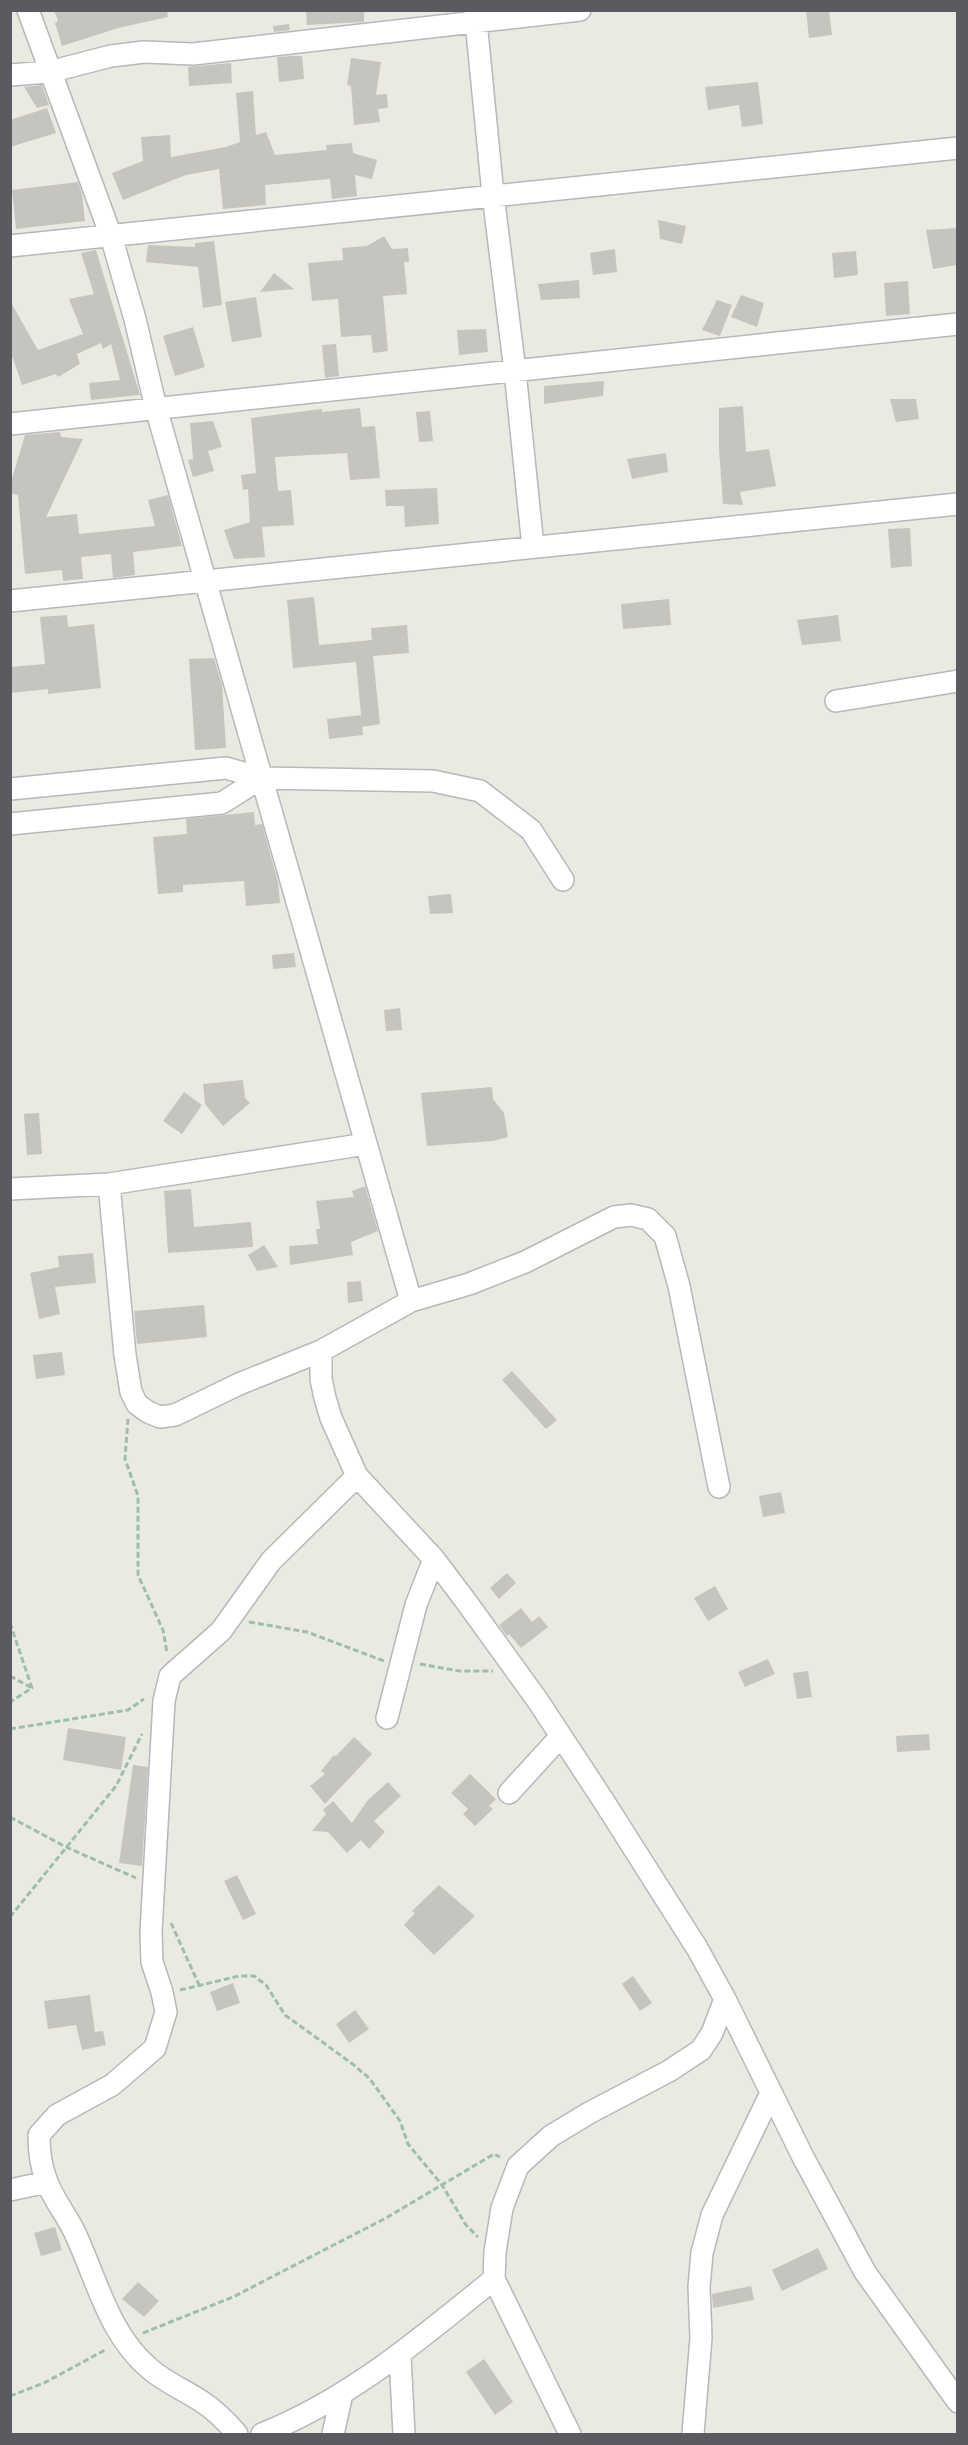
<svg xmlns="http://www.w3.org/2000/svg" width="968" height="2445" viewBox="0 0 968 2445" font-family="Commissioner,sans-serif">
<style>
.building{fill:#c6c4be}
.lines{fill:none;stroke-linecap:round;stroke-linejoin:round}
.street-casing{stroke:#b7b7bc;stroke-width:24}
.path{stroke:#9ac0ab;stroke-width:3;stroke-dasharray:6 3;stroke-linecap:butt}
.street{stroke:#fff;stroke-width:21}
</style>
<rect width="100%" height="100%" fill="#ebeae1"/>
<!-- building -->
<path class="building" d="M54,10H167L168,17L118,28L62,46L55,23L58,21Z
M306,10H364V22L307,25Z
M806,10H829L832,35L809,38Z
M289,24L290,30L274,32L273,26Z
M292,56H302L304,79L279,82L277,57Z
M351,58L381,62L376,95L387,94L388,108L378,109L380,122L354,125L351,86L347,85Z
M231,63L232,83L189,86L188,67Z
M758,82L763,124L742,127L739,105L708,110L705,87Z
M42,85L49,105L37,108L24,87Z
M253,91L256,135L266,132L275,155L327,150L326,145L352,143L353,153L377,160L372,179L355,175L357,196L332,199L330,179L265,185L266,205L223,209L219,169L186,175L123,200L112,173L143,161L141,137L170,135L171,157L226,147L240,142L236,93Z
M47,108L56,133L10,147V120Z
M78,182L82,194L85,221L16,229L12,190Z
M658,220L686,226L682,244L660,239Z
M957,228V265L933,269L926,230Z
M384,236L392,249L408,248L409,262H404L407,294L383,296L388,351L373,353L371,335L341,337L338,299L312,301L308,263L343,260L342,248L367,246Z
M214,241L222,305L203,308L198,267L146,262L148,245L195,247V243Z
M615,249L617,272L593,275L590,253Z
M96,250L140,395L91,400L89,383L120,380L111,344L103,349L101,343L77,354L80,364L58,377L56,374L22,385L10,350V301L38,350L83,334L69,299L94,294L81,253Z
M856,251L858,275L834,278L832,253Z
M274,273L294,289L260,292Z
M579,280L580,298L541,300L538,284Z
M908,281L910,314L886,316L884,283Z
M741,295L764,303L757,327L731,317Z
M256,297L262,337L232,342L225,302Z
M717,300L732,305L720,336L702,330Z
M193,327L205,367L175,376L163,336Z
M486,329L488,352L459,355L457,330Z
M336,344L339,376L325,378L322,345Z
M604,381L603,396L544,404V386Z
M890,399H916L919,419L896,422Z
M743,406L746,452L769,449L776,486L740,492L743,505L723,504L719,450V408Z
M360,408L362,427L375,426L380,478L350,480L347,453L275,457L278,491L291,490L294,525L262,527L265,557L234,559L224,530L250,522L248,489L243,490L241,475L256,473L251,418L322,409V412Z
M430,411L433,441L419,442L416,412Z
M213,421L222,447L208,451L214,471L193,477L188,460L193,459L190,423Z
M60,432L61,437L83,439L46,517L77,514L79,534L155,526L148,500L168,495L182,546L133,552L135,575L113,578L111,554L81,557L83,579L63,581L62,570L25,574L18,495L10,493V485L25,435Z
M666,453L668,472L632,479L627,459Z
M437,488L439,524L405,527L404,506H386L385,490Z
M910,528L912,566L891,568L888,529Z
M314,597L319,645L372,640L371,628L407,625L409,653L373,656L380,724L362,727L363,735L329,739L327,719L361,715L356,662L293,668L287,600Z
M669,599L671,625L623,629L621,604Z
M67,615L68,627L94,624L101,688L48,694V689L10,693V667L45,664L40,617Z
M838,615L841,641L802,645L797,620Z
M214,658L222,685L226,748L195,750L189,659Z
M254,812L255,825L262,824L278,882L280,903L246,906L244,881L183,885V892L158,894L153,837L187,834L186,819Z
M451,894L453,913L430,914L428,896Z
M294,953L296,967L273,969L272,955Z
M400,1008L402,1030L386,1031L384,1010Z
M243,1080L245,1098L250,1103L223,1126L205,1104L203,1084Z
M492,1087L493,1099L504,1113L508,1137L493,1141L427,1146L421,1093Z
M184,1092L202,1105L182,1134L163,1121Z
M39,1113L42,1154L27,1155L24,1114Z
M365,1186L378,1231L351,1242L353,1255L290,1265L289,1246L318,1244L316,1229H320L316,1201L354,1197L352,1191Z
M191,1189L194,1227L251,1222L253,1247L168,1253L164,1191Z
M264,1245L278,1267L257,1271L248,1255Z
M93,1253L96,1283L55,1287L60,1314L39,1319L30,1273L59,1267L58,1256Z
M361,1281L363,1301L348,1303L347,1282Z
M204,1305L207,1337L137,1344L134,1311Z
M62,1352L65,1375L36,1379L33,1355Z
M512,1371L557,1420L546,1429L502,1380Z
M781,1492L785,1513L763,1517L759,1496Z
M507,1573L516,1583L499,1599L490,1588Z
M715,1586L728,1609L708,1621L694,1598Z
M521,1608L532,1622L539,1616L548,1627L521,1648L509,1634L507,1636L499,1625Z
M768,1659L775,1674L745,1687L738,1672Z
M808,1671L812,1697L797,1699L793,1673Z
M68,1728L126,1737L121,1770L63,1760Z
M929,1734L930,1750L897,1752L896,1736Z
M354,1737L372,1754L325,1804L310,1786L325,1774L321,1771L334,1755L336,1756Z
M133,1765L148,1767L142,1866L119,1863Z
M470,1774L496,1799L489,1806L493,1809L475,1826L463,1814L468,1809L451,1793Z
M388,1782L401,1796L374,1821L385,1832L369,1849L361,1840L347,1853L328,1832L312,1831L326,1814L323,1810L333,1801L352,1823L367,1801Z
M237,1875L256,1914L243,1920L224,1881Z
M439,1885L475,1916L434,1955L404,1925L415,1913L412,1911Z
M633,1976L652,2003L640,2011L622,1984Z
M233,1983L240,2003L217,2011L210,1992Z
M90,1995L95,2032L103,2031L106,2045L82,2050L76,2025L48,2029L44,2001Z
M355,2010L369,2029L349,2043L336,2024Z
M55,2227L62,2250L41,2256L34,2233Z
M818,2248L828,2269L782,2291L772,2270Z
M138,2282L159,2301L144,2317L122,2299Z
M751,2286L754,2300L713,2308L712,2294Z
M484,2359L513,2402L495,2415L466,2372Z"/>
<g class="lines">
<!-- street casing -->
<g class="street-casing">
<path id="street" d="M28,10L111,236L135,319L156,408L411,1301
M475,11L493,195L515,371L533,547
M10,75L49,72L111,56L144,52L193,54L580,10
M10,246L958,148
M10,424L958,324
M10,601L958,504
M836,701L958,681
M10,789L226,768L261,778L433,781L480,791L531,830L563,880
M10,824L222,803L261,778
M109,1184L125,1355L131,1392L137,1404L148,1412L160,1417L175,1415L239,1384L321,1351L411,1301L469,1284L525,1262L614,1217L631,1215L648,1219L665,1236L679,1286L719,1487
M10,1189L109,1184L366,1144
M321,1351V1379L325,1398L331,1418L357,1476L434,1559L465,1600L538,1701L603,1800L697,1948L725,1999L803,2157L865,2272L958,2402
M387,1718L416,1605L434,1559
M509,1793L561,1736
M10,2190L47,2182
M494,2279L570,2434
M400,2356L404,2434
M237,2434C226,2421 215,2410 201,2401C184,2390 165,2382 150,2369C108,2334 97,2279 74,2231C66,2214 52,2198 46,2179C40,2164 39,2151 39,2135L57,2115L112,2085L155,2048L166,2012L162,1992L152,1962L151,1932L164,1701L170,1676L221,1631L271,1561L357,1476
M262,2434C350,2399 421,2338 494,2279L495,2252L502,2208L518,2166L551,2136L589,2113L669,2071L701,2050L712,2033L725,1999
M333,2434L342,2394
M693,2434L701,2338L699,2287L702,2253L712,2215L771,2093"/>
</g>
<!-- path -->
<path class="path" d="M128,1419L125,1459L138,1496V1575L163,1630L167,1653
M249,1622L307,1632L384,1661
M10,1623L32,1688L10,1702
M420,1664L459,1671H493
M10,1676L32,1688
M10,1729L128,1710L144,1699
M10,1817L66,1847L136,1878
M10,1917L116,1786L142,1734
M171,1923L200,1987
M180,1990L239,1976H254L266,1985L285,2015L354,2065L370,2079L400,2121L408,2144L442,2185L466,2225L478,2237
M143,2333L233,2297L386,2218L494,2154L500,2157
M10,2396L44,2383L107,2349"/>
<!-- street -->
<use href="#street" class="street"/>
</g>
<!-- border -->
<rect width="968" height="2445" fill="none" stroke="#5a5b60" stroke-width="24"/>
</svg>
